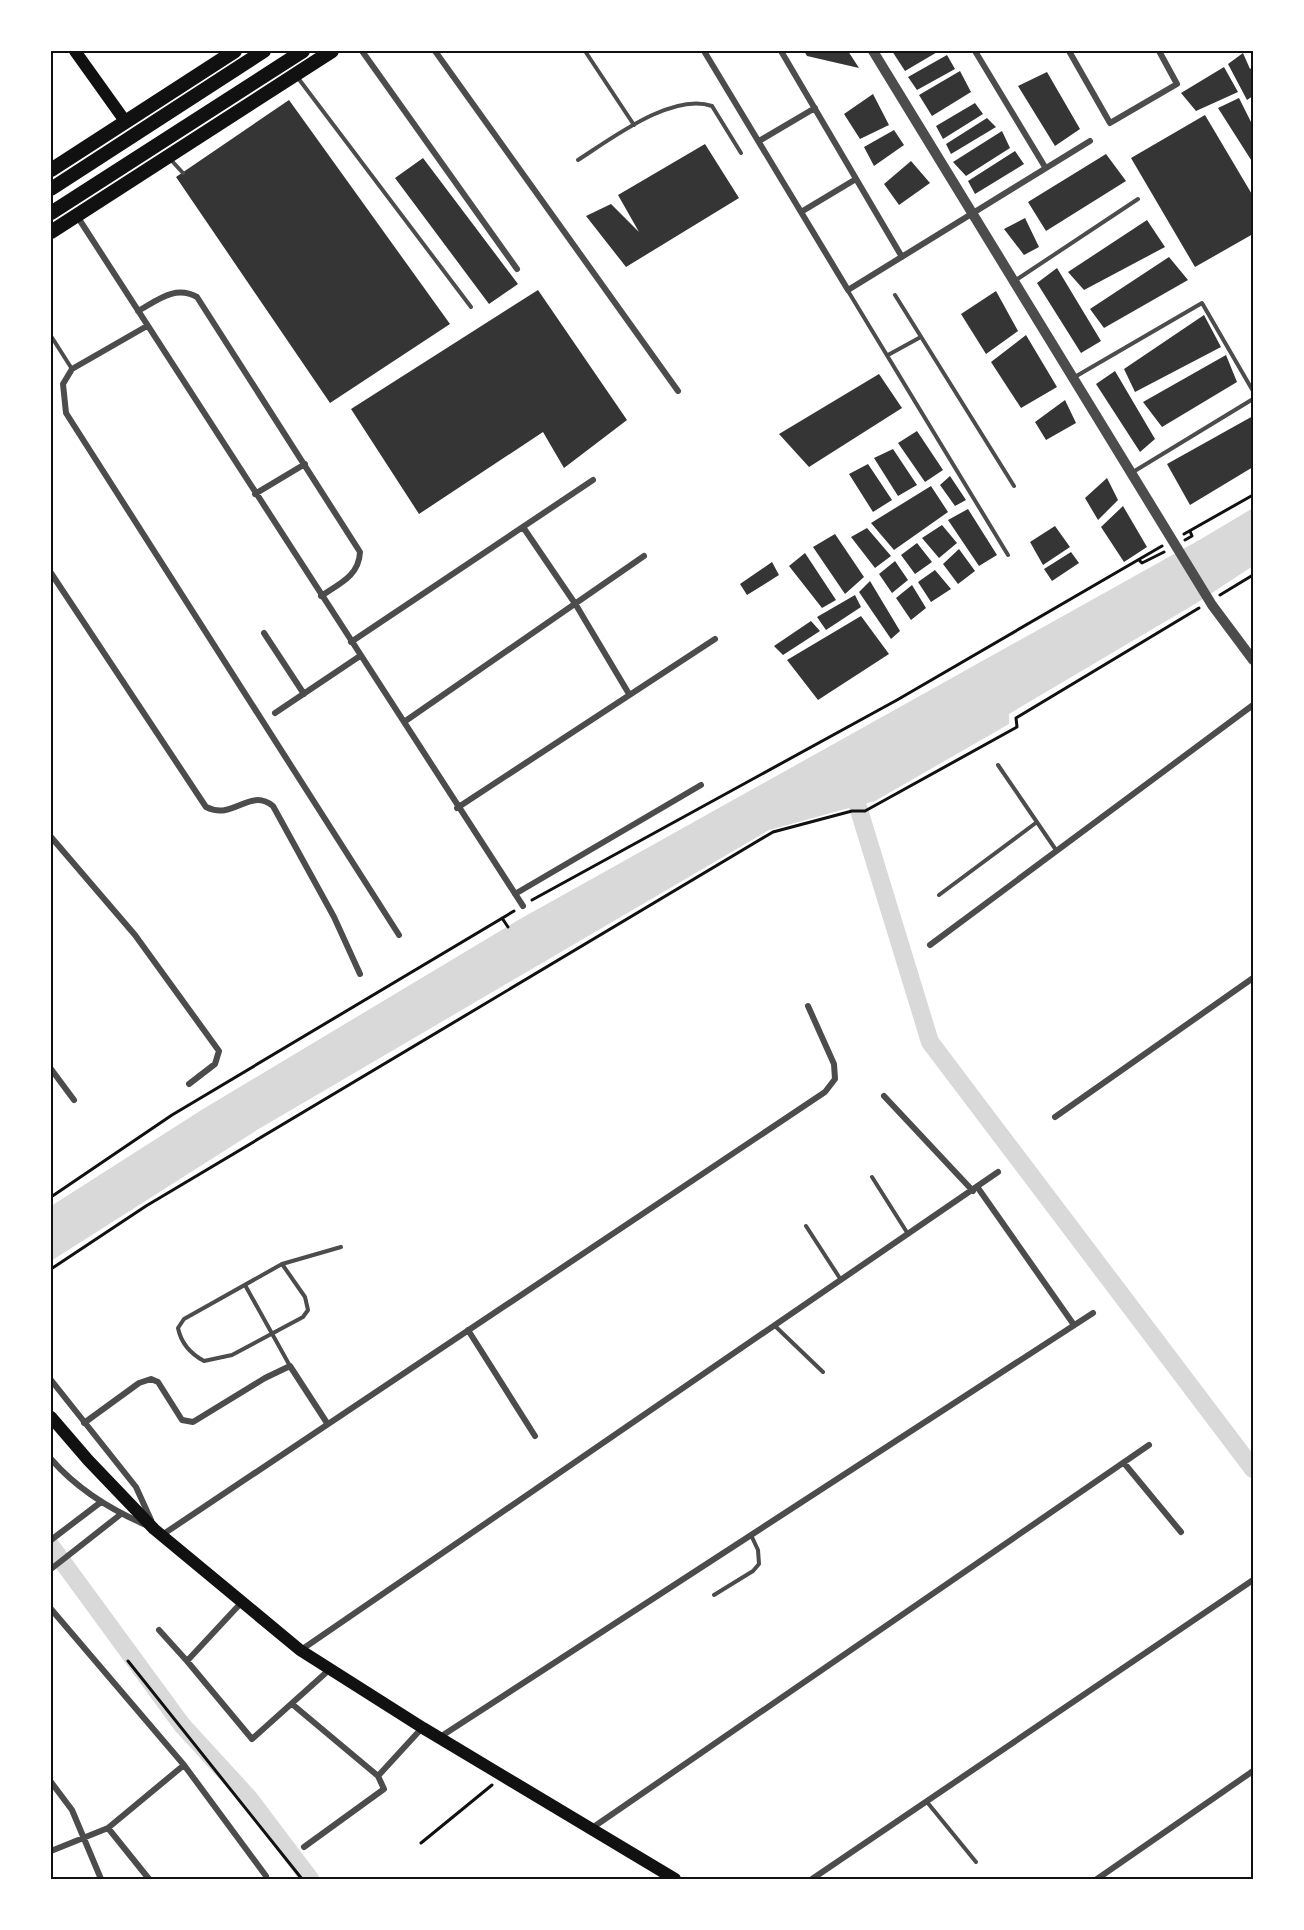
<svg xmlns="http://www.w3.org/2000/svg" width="1304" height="1930" viewBox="0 0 1304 1930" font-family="'Playfair Display',serif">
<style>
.water{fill:#d9d9d9}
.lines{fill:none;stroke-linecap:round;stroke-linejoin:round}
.canal{stroke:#d9d9d9;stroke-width:18}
.building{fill:#353535}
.path{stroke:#111;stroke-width:3}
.service{stroke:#4c4c4c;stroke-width:4}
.minor{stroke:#4c4c4c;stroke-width:6}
.tertiary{stroke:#4c4c4c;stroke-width:10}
.secondary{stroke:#111;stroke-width:12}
.primary{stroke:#111;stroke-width:14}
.neatline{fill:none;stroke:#111;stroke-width:2}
</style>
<rect width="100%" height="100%" fill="#fff"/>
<!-- water -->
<path class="water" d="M1253,508V566L1195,604L1009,714V724L875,801L769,830L257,1130L51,1261V1206L203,1109L520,919L1201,539Z"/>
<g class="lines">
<!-- canal -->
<path class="canal" d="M851,784L930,1042L1253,1469
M51,1546L182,1725L248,1797L310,1879"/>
</g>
<!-- building -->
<path class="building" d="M804,51H848L859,68L807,56Z
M892,51H939L905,71Z
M1243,53L1250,69L1253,67V96L1247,100L1228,64Z
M947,55L955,69L917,90L908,77Z
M1224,67L1238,92L1196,111L1181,93Z
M960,71L971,92L932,116L919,95Z
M1047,72L1080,129L1055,146L1018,86Z
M873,94L889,125L860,139L844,114Z
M1239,98L1253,126V163L1218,108Z
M289,100L450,324L330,403L176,177Z
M975,103L983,114L943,139L936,126Z
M1205,115L1253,196V234L1195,267L1131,158Z
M987,118L996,127L951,154L946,144Z
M894,130L904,145L874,166L864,147Z
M1002,131L1010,148L966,176L953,162Z
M705,144L739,198L626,267L586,216L611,204L639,232L618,195Z
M1015,151L1024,164L975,194L968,181Z
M1106,154L1126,181L1046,231L1028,202Z
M423,158L518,284L489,304L395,178Z
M911,161L930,183L899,205L884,184Z
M1025,218L1039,247L1024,255L1004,229Z
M1147,220L1165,247L1084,290L1068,272Z
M1169,257L1188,280L1104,328L1090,309Z
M1057,268L1101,341L1081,353L1037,283Z
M538,290L627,420L564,468L543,432L419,514L351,409Z
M996,291L1018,331L986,354L961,314Z
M1204,315L1221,347L1135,392L1124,369Z
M1026,335L1057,387L1021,408L991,362Z
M1226,355L1237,382L1162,427L1143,402Z
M1115,371L1155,439L1140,452L1096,384Z
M879,374L902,408L809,467L779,434Z
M1065,400L1076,423L1046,440L1035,422Z
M1253,416V467L1190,505L1167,464Z
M917,431L943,470L925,482L898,443Z
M893,449L917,485L898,496L874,458Z
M868,464L892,500L873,512L849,474Z
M950,476L966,500L955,506L940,485Z
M1107,478L1118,500L1098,520L1085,498Z
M931,486L948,512L894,550L871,523Z
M1123,506L1147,547L1124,562L1101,527Z
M968,509L997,555L979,566L948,520Z
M942,525L957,543L939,558L922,538Z
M1055,526L1070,547L1043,565L1030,542Z
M867,528L891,556L875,568L851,537Z
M835,534L864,577L845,594L813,547Z
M917,543L932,562L915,574L901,555Z
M959,549L975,571L958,584L943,564Z
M1071,552L1079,563L1052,581L1044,569Z
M805,553L836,600L822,608L789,566Z
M895,561L908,580L892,593L879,574Z
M772,562L779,575L747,595L740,584Z
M935,570L951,589L931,602L918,582Z
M870,581L900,631L891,639L859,592Z
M912,585L926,608L911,620L896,598Z
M855,595L861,607L826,630L817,617Z
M861,616L889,654L818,700L787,660Z
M811,621L820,631L783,655L774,646Z"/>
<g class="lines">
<!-- path -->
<path class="path" d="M1184,534L1253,495
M1185,540L1192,536L1190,531
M1139,560L1142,563L1164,552
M1220,595L1253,575
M532,900L897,700L1162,546
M502,918L508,927
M51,1197L172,1115L514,911
M51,1269L146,1206L773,832L852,811H865L1017,727L1016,718L1199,608
M128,1661L302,1879
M421,1843L492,1785"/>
<!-- service -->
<path class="service" d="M585,51L634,125
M298,78L471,307
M171,160L183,173
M578,160C611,139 672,92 712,106L741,153
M1016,280L1138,199
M848,291L1008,555
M895,295L1014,486
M51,336L72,369
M888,355L919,338
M1073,378L1202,303L1253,391
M1133,472L1253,399
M998,765L1056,850
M939,895L1037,822
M872,1177L908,1234
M806,1226L841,1280
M282,1264L305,1297L308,1310L303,1317L232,1355L204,1361C191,1354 181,1343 178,1328L184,1319L282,1264L341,1247
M245,1285L290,1366
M775,1326L823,1372
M714,1595L753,1571L759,1564L758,1550L751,1535
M927,1802L976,1862"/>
<!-- minor -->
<path class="minor" d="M362,51L517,269
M435,51L678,391
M704,51L848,290L1090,141
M781,51L902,257
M975,51L1045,167
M1069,51L1110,123L1177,84L1159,51
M759,141L815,108
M801,212L856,179
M77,216L523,906
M138,311C158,300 175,285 197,297L360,552C359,576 339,584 321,596
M147,326L72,369L63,384L66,413L399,935
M255,494L305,464
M523,527L576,605L629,694
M51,573L206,807C234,821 249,787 273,806L334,917L360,974
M264,633L304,694
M351,642L593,480
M275,713L360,656
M404,722L644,556
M457,808L715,639
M51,837L135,935L219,1051L215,1064L189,1084
M515,894L701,785
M930,945L1253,705
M51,1069L74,1100
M884,1096L973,1191
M1055,1117L1253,978
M978,1188L1074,1325
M468,1330L535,1436
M51,1380L136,1487L151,1520
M84,1423L139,1383L151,1379L158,1382L182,1420L193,1422L265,1378L290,1366L327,1423
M51,1459C77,1489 109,1509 146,1525
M1124,1463L1181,1532
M162,1535L825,1092L835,1079L834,1064L808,1006
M51,1540L101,1502
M51,1569L121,1514
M241,1603L187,1661L252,1739L329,1670
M51,1609L184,1765L266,1876
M159,1630L187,1661
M301,1650L998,1172
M292,1704L378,1776
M440,1737L1093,1313
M51,1782L72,1810L101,1879
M108,1828L149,1879
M592,1828L1149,1445
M304,1847L384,1789L378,1776L422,1728
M51,1851L108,1828L184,1765
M812,1879L1253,1580
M1097,1879L1253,1771"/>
<!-- tertiary -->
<path class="tertiary" d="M873,51L1212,605L1253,660"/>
<!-- secondary -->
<path class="secondary" d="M75,51L125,121
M51,1417L88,1460L154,1529L300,1650L423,1728L675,1879"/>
<!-- primary -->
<path class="primary" d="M51,170L235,51
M51,189L264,51
M51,213L303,51
M51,232L332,51"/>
</g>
<!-- border -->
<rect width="1304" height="1930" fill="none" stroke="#ffffff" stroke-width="105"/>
<rect x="52" y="52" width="1200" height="1826" class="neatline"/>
</svg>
